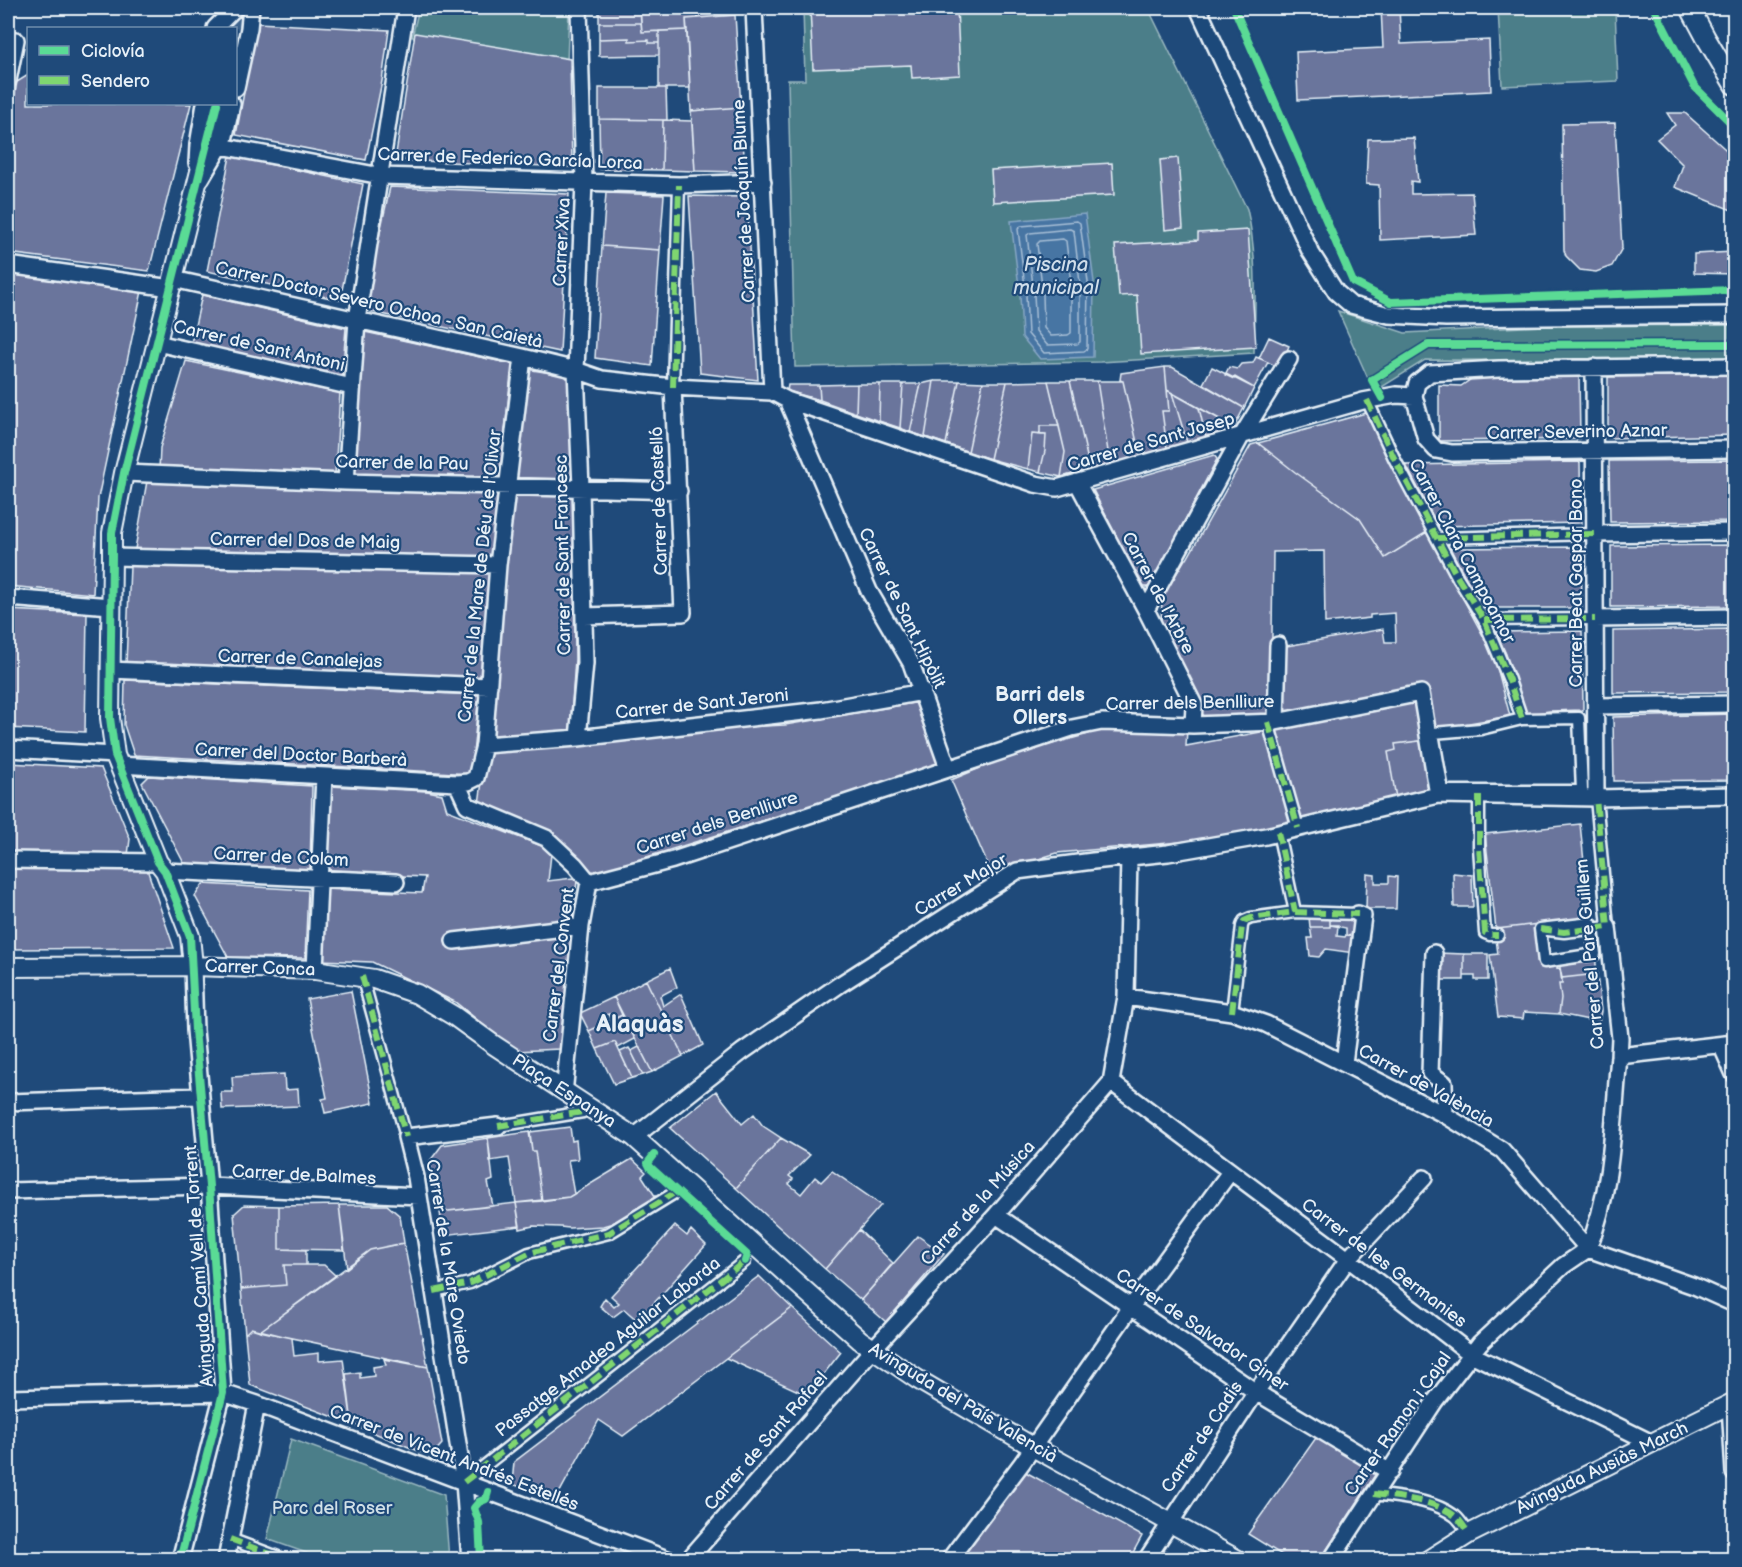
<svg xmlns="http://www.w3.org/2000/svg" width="1742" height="1567" viewBox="0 0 1742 1567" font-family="'Balsamiq Sans',sans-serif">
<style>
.green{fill:#4c7e89;stroke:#9ab8c0;stroke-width:1.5}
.water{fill:#4775a3;stroke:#87a7c5;stroke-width:1.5}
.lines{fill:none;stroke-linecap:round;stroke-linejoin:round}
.shore{stroke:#a8bfd6;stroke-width:1.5}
.building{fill:#6b749c;stroke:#e8f1f8;stroke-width:1.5}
.tertiary-tunnel{stroke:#3d638d;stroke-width:18;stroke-dasharray:18 9;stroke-linecap:butt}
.pedestrian-casing{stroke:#e8f1f8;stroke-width:15}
.minor-casing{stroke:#e8f1f8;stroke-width:20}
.tertiary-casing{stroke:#e8f1f8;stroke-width:22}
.pedestrian{stroke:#1f4a7a;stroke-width:10}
.minor{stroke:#1f4a7a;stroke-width:15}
.tertiary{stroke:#1f4a7a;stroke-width:18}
.quiet{stroke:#7fd670;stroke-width:6;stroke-dasharray:12 6;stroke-linecap:butt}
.cycleway-casing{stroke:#1f4a7a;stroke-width:11}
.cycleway{stroke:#5adb95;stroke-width:8}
.labels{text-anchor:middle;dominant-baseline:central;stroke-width:4.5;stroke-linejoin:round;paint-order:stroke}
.street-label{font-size:18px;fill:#e8f1f8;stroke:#1f4a7a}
.park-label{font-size:18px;fill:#d1e0e7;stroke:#1f4a7a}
.water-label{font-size:20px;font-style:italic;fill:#d0deeb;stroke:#1f4a7a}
.neighbourhood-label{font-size:20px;font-weight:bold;fill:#e8f1f8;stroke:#1f4a7a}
.district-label{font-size:24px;font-weight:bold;fill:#e8f1f8;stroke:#1f4a7a}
</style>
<rect width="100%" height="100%" fill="#1f4a7a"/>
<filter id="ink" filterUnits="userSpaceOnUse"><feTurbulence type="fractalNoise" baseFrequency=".0167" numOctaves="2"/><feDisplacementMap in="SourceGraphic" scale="12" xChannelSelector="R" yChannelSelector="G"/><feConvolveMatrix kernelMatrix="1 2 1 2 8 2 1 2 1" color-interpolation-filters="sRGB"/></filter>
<g filter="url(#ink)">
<!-- green -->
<path class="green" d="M419,8H569L567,63L412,37Z
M803,8H1148L1247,209C1258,255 1255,305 1254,353L1100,362L795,367L788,80H805Z
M1498,8H1615L1618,81L1502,86Z
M1338,311L1405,333L1544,326L1734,325V361L1425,360L1374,392Z
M291,1439L444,1495L449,1559H323L267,1539Z"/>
<!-- water -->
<path class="water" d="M1085,214L1094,282L1093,357L1040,359L1022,337L1020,295L1011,221Z"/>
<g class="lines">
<!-- shore -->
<path class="shore" d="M1077,221L1080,223L1088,282L1087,349L1084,351L1044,353L1028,334L1026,295L1018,229L1021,226Z
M1070,229L1074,231L1080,283V342L1077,344L1047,345L1036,331L1034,294L1027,235L1030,233Z
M1063,239L1066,241L1071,284V333L1068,335L1051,336L1044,328L1043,294L1037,244L1040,241Z"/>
</g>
<!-- building -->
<path class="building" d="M599,8H640L641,23H599Z
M640,8H697L698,18L686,19L687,30L642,32Z
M697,8H735V15L698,18Z
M810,8H957L960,75L912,78L911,65L813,69Z
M1381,8H1399L1401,44L1489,40L1491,91L1298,100L1296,52L1383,48Z
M735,15L741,107L691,111L686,19Z
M257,23L389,30L382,81L366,160L236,135Z
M599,23H641L642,32L659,31V43H649V40L629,41V38L599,39Z
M687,30L690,88H659V31Z
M415,33L570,59L572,167L395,160Z
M629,38V41L649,40V43H659V55L599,56V39Z
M28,75V104H191L149,271L8,253V130L17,82Z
M599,88H666L667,120L599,119Z
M741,107L745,172L695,171L691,111Z
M1667,113H1685L1734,157V211L1675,187L1683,165L1657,139L1675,125Z
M599,119L663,120L662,170L600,169Z
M663,120L692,121L695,171L662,170Z
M1615,123L1622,248L1612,266L1596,272L1580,270L1566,256L1564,250L1562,124Z
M1414,138L1418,182L1411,181V194L1472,193L1476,235L1380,240L1379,185L1366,184L1368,139Z
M230,156L363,184L340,300L207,271Z
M1178,158L1183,228L1165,230L1160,160Z
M1112,163L1114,195L993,202L991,170Z
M390,187L569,194L560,352L363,310Z
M606,193L664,195L660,250L602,246Z
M689,196L747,197L758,380L700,373Z
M1248,230L1256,347L1141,354L1137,295L1119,296L1115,245L1198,240V233Z
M602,246L660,250L652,366L595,358Z
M1734,252V274L1694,273V254Z
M8,274L142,291L98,498L93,594L8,586Z
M202,295L346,328L342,377L191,343Z
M365,332L512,364L500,479L353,475Z
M1269,337L1289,346L1280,368L1259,358Z
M1256,357L1268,362L1254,388L1235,377L1234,379L1225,375L1229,367L1237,369L1241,364L1253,363Z
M186,361L340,393L335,474L159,470L160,448Z
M1165,367L1169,411H1162L1167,448L1140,456L1123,381L1120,380L1121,373Z
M1165,367H1172L1244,408L1234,427L1167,390Z
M1212,367L1254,388L1244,408L1203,384Z
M526,369L570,376L573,479H512Z
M1734,375V435L1608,438V377Z
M1579,377L1580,439L1439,441V385L1461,386L1473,378Z
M934,381L925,437L910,432L921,384Z
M934,381H959L946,444L925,437Z
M959,381L983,382L968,452L946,444Z
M1048,381L1059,426H1040V435L1032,434L1028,469L990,459L1007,382Z
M1048,381H1070L1090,470L1061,477L1065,452Z
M1070,381H1097L1110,464L1090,470Z
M1097,381H1123L1140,456L1110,464Z
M983,382H1007L990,459L968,452Z
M857,384L856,413L820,400L819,385Z
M857,384H880L879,421L856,413Z
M880,384H903L900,428L879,421Z
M903,384H921L910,432L900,428Z
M788,385H819L820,400L787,391Z
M1167,390L1172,393L1187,442L1167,448L1162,411H1169Z
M1172,393L1199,408L1206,438L1187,442Z
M1199,408L1234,427L1231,430L1206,438Z
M1366,413L1427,532L1385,558L1360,519L1295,472L1258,443Z
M1040,426H1059L1065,452L1061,477L1040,472L1045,451L1046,435H1040Z
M1032,434L1046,435L1045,451L1040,472L1028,469Z
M1258,443L1295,472L1360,519L1385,558L1427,532L1487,643L1497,667L1510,716L1434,729L1423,685L1279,716L1281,647L1383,629L1385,642H1396L1395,613L1370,615V618L1325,623L1324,551L1273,552L1271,716L1203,720L1196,698L1161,623L1162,598L1185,559H1187L1251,445Z
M1214,455L1217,459L1150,587H1142L1093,490Z
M1734,460V521L1610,522L1609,461Z
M1580,462L1581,523L1438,526L1406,465Z
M147,481L499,492L492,560L135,549Z
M515,492L573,493L575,659L570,732L489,738L509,524Z
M1734,545V606L1611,607V546Z
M1581,547L1582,608H1482L1450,548Z
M130,566L490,573L481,680L126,664Z
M8,610L87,614L85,732L8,728Z
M1734,629V692L1613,693V631Z
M1582,631L1583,710L1549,711L1524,715L1506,654L1496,632Z
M125,680L479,695L471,774L134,755L124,725Z
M1418,700L1427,740L1395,744L1396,750L1388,752L1396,798L1301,820L1274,729Z
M920,702L942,765L589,875L479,804L486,753L742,727L785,725Z
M1734,714V780L1614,781L1613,717Z
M1089,730H1187L1186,746L1266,731L1292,822L1243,833L1180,842L1057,853L1044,857L994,879L951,780L1046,741L1048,745L1089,734Z
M1427,740L1431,791L1396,798L1388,752L1396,750L1395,744Z
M8,763L101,768L130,839L128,855L8,852Z
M149,776L312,786L310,870L186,867L142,783Z
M330,786L427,791L442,794L447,810L547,848L551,854L548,881L573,878L577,881L572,919L448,936L451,948L571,932L572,939L560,1049L516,1051L455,1002L372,962L319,960L323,889L422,893L425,877L325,873Z
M1580,824L1590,918L1496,929L1485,834Z
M8,867L147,869L174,948L8,949Z
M1453,873L1472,875L1473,907H1454Z
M1367,874L1375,875V883H1389V876L1397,877L1396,909H1366Z
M203,884L308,890L305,958L228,957L195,896Z
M1309,917H1330V927H1310Z
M1330,917L1358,919L1356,936L1346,935V928L1330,925Z
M1539,924L1543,962L1557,961V969L1560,968L1562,984H1559L1561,998L1559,1014L1524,1012L1523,1019L1498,1017L1490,955L1498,954L1496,939H1499L1497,929Z
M1330,925H1338L1337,936L1345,937L1346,935L1356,936L1354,953L1326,949L1319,957L1310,956L1308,938H1312L1310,927H1330Z
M1437,953L1464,954V980H1438Z
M1464,954H1488V980H1475V976H1464Z
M1595,955L1597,974L1562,978L1560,968L1557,969V961Z
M670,968L677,987L660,996L663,1006L681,994L703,1045L683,1056L646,980Z
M1597,974L1601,1011L1599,1022L1559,1014L1561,998L1559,984H1562V978Z
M646,980L683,1056L652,1072L614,997Z
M351,991L373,1103L325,1113L322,1099L327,1098L307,999Z
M614,997L622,1015L612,1020L609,1014L603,1016L604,1020L607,1018L608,1022L589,1031L580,1013Z
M622,1015L635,1039L618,1048L615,1042L597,1049L589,1031Z
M615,1042L632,1078L614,1084L597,1049Z
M639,1047L652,1072L643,1075L631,1051Z
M629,1048L631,1051L643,1075L632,1078L620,1052Z
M284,1074L285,1090L298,1089L299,1106L222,1109L221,1092H233L232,1077Z
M716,1091L742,1124L754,1114L763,1126L781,1138L736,1188L670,1128Z
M570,1127L572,1141L576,1140L578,1159L568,1160L574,1194L569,1197L542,1201L535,1151H532L530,1132Z
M529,1132L532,1151H535L542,1201L516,1203L509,1158L490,1161L488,1138Z
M488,1138L493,1180L488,1182L493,1206L440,1212L430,1161L442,1145Z
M781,1138L810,1155L789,1176L793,1179L789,1184L801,1194L815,1177L821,1182L832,1171L881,1205L825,1269L736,1188Z
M632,1159L646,1172L642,1176L659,1202L616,1222V1223H613L603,1226L569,1228L560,1227L533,1226L520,1229L516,1203L569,1197Z
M516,1203L520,1226L443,1235L440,1212Z
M244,1205L279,1206V1249L306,1250V1265H284L286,1285L241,1289L234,1214Z
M339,1205H387L400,1216L404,1243L370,1250L347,1268Z
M339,1205L344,1250L279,1249V1206Z
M675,1226L687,1236L691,1230L706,1245L638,1321L624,1309L613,1317L600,1306L605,1298L614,1307L619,1303L611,1296Z
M859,1230L893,1263L861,1300L825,1269Z
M918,1236L944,1254L886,1322L861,1300Z
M404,1243L428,1367L260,1331L370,1250Z
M284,1265H324L336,1276L260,1331L251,1328L245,1334L241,1289L286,1285Z
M759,1276L792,1308L623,1436L599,1420L556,1499L512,1484L514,1462Z
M792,1308L841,1352L807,1395L726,1358Z
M251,1328L292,1338L294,1356L319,1353V1361L343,1359L352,1424L250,1385L245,1334Z
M384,1359L428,1367L442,1444L431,1456L352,1424L346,1374L360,1372V1378L374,1376L373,1367L386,1365Z
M1318,1435L1375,1475L1320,1560H1290L1248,1534Z
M1022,1470L1142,1536L1129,1560H958Z
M1162,1549L1182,1560H1156Z"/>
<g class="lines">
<!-- tertiary-tunnel -->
<path class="tertiary-tunnel" d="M233,28L235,8"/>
<!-- pedestrian casing -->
<g class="pedestrian-casing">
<path id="pedestrian" d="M673,387L679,185
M1367,400L1395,460L1458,578L1484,620L1509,680L1522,719
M1438,538L1594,534
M1484,620L1595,619
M1579,718L1582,791H1443L1433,733L1481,729L1522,719Z
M1268,722L1298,828
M1479,796V847L1485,933L1490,935H1498
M1278,832L1295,912
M1591,923L1595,954L1544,962L1540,929Z
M1540,929L1564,932L1608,927L1596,798
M362,976L406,1137
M1232,1012L1242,926L1244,921L1251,918L1295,912L1358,914
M498,1126L583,1112
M434,1291L470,1283L529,1253L609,1233L676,1192
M464,1482L745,1261
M1374,1494C1401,1498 1432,1499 1455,1516C1460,1520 1465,1528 1469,1534
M230,1539L286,1560"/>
</g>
<!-- minor casing -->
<g class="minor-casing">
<path id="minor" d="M754,8L772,392
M1198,8L1310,251L1336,292L1351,305L1389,315L1446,318L1734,315
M215,28L235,8
M8,80L16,40
M236,88L249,28L251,8
M221,148L226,147L381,176L679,185L763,182
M197,163L198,145L205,104
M201,179L224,140L232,104
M8,265L171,288
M173,279L523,357L576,370L602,379L673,387L772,392L787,400L1035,484L1057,488L1363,401L1396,395L1414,396
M157,343L352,387
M1734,366L1499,369L1430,373L1417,383L1414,396L1417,407L1426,439L1436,450L1452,453L1734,449
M1594,367L1596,798
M787,400L869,591L911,663L948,768
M124,473L346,482L679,491
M346,482L357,320L406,8
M1077,482L1146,610L1194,705L1193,725
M1594,534L1734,532
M112,557L498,565
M8,598L111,606
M1146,610L1241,437L1289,359
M584,616L683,613L673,387
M1595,619L1734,617
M110,670L489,686
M1596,706L1734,704
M1276,722L1278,645
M578,738L585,663L581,487L576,370L584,182L579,8
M484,745L578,738L821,710L923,692
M8,749L115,755
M118,765L457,783L467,805L546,838L575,865L589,882L581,926L565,1084L562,1090
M457,783L468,782L476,778L484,745L498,565L523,357
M8,860L158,862
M165,871L396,882
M589,882L673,860L1072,728L1102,722L1193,725L1276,722L1421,693L1438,795
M454,941L581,926
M1434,953L1430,1073L1444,1083L1445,1115
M315,970L324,776
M1126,997L1232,1012L1266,1024L1445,1115L1502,1150L1588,1249L1694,1286L1734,1304
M1721,1045L1734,1074
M1619,1056L1734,1043
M1344,1063L1363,916L1358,914
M1111,1082L1348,1259L1471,1354L1652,1443
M1111,1082L1126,997L1129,857
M8,1102L200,1096
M634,1137L742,1052L839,985L1017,871L1093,861L1168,853L1266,836L1438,795L1596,798L1734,795
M8,1191L209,1186L419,1196
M996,1215L1256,1392L1390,1472
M1588,1249C1613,1188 1613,1121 1619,1056L1620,1038L1608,927
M8,1398L223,1393L257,1404L670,1560
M1730,1405L1734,1473
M180,1560L223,1393L209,1186L195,1030L193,966
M226,1560L257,1404
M470,1560L464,1482L416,1177L406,1137L498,1126
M688,1560L873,1349L996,1215L1111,1082
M949,1560L1022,1463L1131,1307L1230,1172
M1146,1560L1256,1392L1348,1259L1424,1178
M1331,1560L1435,1401L1480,1343L1563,1266L1588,1249"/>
</g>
<!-- tertiary casing -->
<g class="tertiary-casing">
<path id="tertiary" d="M1690,8L1706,38L1734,85
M193,966L190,936L165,871L158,862L115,755L110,718L112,557V533L124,473L217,104
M8,967L193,966L315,970L374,979L417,994L454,1016L494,1045L634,1137L860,1340L917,1379L1033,1447L1238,1560
M1428,1560L1469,1534L1734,1402"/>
</g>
<!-- pedestrian -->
<use href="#pedestrian" class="pedestrian"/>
<!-- minor -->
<use href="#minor" class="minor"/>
<!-- tertiary -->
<use href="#tertiary" class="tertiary"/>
<!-- quiet -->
<path class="quiet" d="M673,387L679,185
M1367,400L1395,460L1458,578L1484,620L1509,680L1522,719
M1438,538L1594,534
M1484,620L1595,619
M1268,722L1298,828
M1479,796V847L1485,933L1490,935H1498
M1278,832L1295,912
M1540,929L1564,932L1608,927L1596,798
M362,976L406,1137
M1232,1012L1242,926L1244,921L1251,918L1295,912L1358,914
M498,1126L583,1112
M434,1291L470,1283L529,1253L609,1233L676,1192
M464,1482L745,1261
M1374,1494C1401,1498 1432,1499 1455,1516C1460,1520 1465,1528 1469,1534
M230,1539L286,1560"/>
<!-- cycleway casing -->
<g class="cycleway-casing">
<path id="cycleway" d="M1234,8L1353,282L1391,302L1734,290
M1654,8L1694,86L1734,126
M1382,398L1372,380L1428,345L1734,344
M654,1155L648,1163L650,1167L747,1255L745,1261
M180,1560L223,1393L209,1186L195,1030L190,936L165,871L158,862L115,755L110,718L112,557V533L124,473L217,104
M481,1560L479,1522L474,1508L479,1502L486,1499L488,1492"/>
</g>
<!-- cycleway -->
<use href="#cycleway" class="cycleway"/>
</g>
</g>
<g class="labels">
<!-- street labels -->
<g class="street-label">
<text transform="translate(510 159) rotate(2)">Carrer de Federico García Lorca</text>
<text transform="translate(744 201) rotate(-93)">Carrer de Joaquín Blume</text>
<text transform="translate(562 242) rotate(-87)">Carrer Xiva</text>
<text transform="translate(379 305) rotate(13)">Carrer Doctor Severo Ochoa - San Caietà</text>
<text transform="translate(259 346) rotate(13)">Carrer de Sant Antoni</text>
<text transform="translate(1577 432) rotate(-1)">Carrer Severino Aznar</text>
<text transform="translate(1151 442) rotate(-16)">Carrer de Sant Josep</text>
<text transform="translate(402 463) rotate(1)">Carrer de la Pau</text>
<text transform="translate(659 501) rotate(-92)">Carrer de Castelló</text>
<text transform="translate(305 541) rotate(1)">Carrer del Dos de Maig</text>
<text transform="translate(1462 551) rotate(62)">Carrer Clara Campoamor</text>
<text transform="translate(563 555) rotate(-91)">Carrer de Sant Francesc</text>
<text transform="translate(480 576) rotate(-84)">Carrer de la Mare de Déu de l'Olivar</text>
<text transform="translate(1576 583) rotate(-90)">Carrer Beat Gaspar Bono</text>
<text transform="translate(1158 593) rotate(62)">Carrer de l'Arbre</text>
<text transform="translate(902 608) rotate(64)">Carrer de Sant Hipòlit</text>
<text transform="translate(300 659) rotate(2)">Carrer de Canalejas</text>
<text transform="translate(1190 703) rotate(-1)">Carrer dels Benlliure</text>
<text transform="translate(702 704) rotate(-6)">Carrer de Sant Jeroni</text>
<text transform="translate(301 755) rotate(3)">Carrer del Doctor Barberà</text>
<text transform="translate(717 823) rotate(-18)">Carrer dels Benlliure</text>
<text transform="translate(281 857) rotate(3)">Carrer de Colom</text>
<text transform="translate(961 885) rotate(-31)">Carrer Major</text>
<text transform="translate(1590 954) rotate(-95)">Carrer del Pare Guillem</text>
<text transform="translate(559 965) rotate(-83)">Carrer del Convent</text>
<text transform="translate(260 968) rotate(2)">Carrer Conca</text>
<text transform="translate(1426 1086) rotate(29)">Carrer de València</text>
<text transform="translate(564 1091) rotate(33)">Plaça Espanya</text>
<text transform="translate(304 1175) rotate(3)">Carrer de Balmes</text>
<text transform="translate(978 1203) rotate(-48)">Carrer de la Música</text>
<text transform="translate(448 1262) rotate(81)">Carrer de la Mare Oviedo</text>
<text transform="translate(1384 1263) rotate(37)">Carrer de les Germanies</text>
<text transform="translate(199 1266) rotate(-94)">Avinguda Camí Vell de Torrent</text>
<text transform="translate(1202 1330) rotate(34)">Carrer de Salvador Giner</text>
<text transform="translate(608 1347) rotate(-38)">Passatge Amadeo Aguilar Laborda</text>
<text transform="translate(963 1403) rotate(31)">Avinguda del País Valencià</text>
<text transform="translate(1398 1424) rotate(-55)">Carrer Ramon i Cajal</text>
<text transform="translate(1202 1437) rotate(-56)">Carrer de Cadis</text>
<text transform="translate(766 1441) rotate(-49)">Carrer de Sant Rafael</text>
<text transform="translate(454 1458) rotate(21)">Carrer de Vicent Andrés Estellés</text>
<text transform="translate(1602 1468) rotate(-26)">Avinguda Ausiàs March</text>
</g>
<!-- park labels -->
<g class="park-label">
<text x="332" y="1508">Parc del Roser</text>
</g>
<!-- water labels -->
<g class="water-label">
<text x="1056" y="265">Piscina<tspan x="1056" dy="23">municipal</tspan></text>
</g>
<!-- neighbourhood labels -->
<g class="neighbourhood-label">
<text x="1040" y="695">Barri dels<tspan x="1040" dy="23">Ollers</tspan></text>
</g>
<!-- district labels -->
<g class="district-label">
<text x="640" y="1024">Alaquàs</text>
</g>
</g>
<!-- margin -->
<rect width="1742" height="1567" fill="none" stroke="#1f4a7a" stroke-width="30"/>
<rect x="15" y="15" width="1712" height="1537" fill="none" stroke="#e8f1f8" stroke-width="2" filter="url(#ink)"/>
<!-- legend -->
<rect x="27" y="27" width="210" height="78" fill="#1f4a7a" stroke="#6f8dac" stroke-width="1.5"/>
<rect x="39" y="46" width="30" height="9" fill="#5adb95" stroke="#6f8dac" stroke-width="1.5"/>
<text x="81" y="57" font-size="18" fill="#e8f1f8">Ciclovía</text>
<rect x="39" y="76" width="30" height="9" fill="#7fd670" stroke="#6f8dac" stroke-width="1.5"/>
<text x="81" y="87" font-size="18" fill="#e8f1f8">Sendero</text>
</svg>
